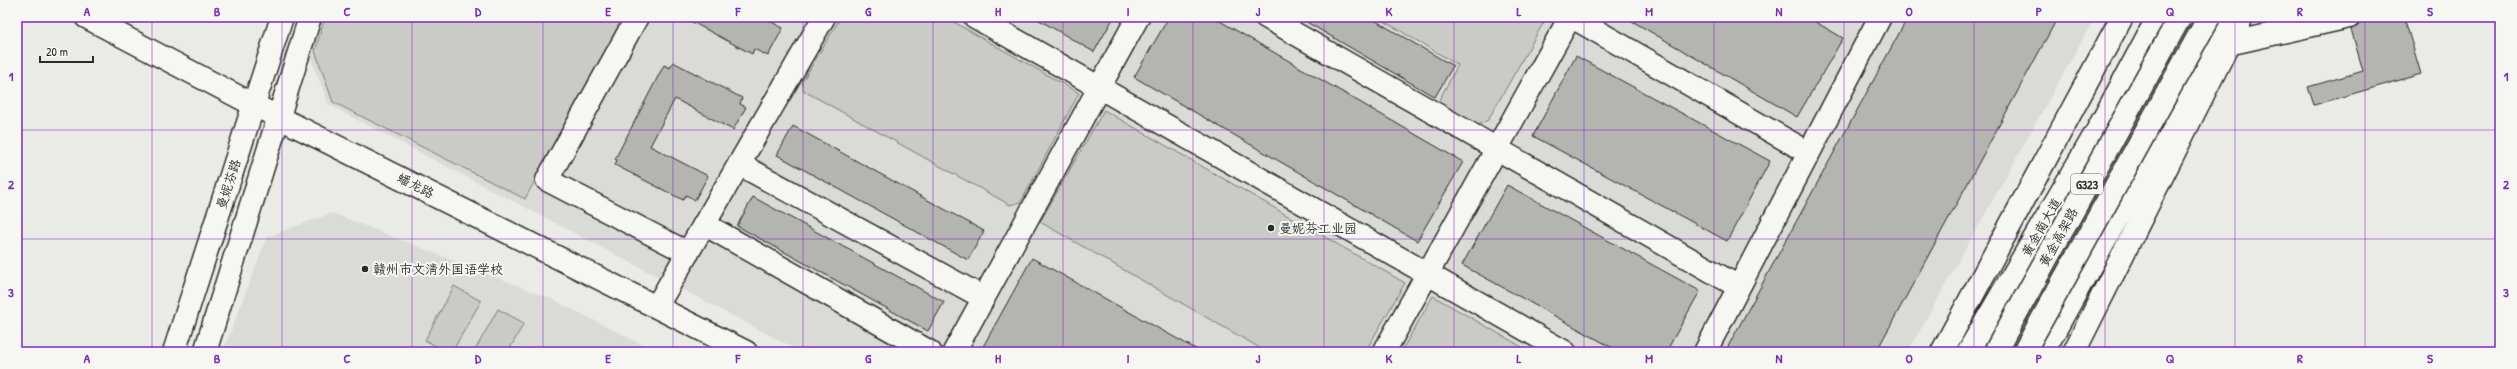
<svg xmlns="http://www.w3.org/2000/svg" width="2517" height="369" viewBox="0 0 2517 369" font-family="'Patrick Hand','LXGW WenKai TC',sans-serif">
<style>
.built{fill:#dadad6}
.green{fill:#cacac7;stroke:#7a7a79}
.building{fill:#b4b4b1;stroke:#2b2b2b}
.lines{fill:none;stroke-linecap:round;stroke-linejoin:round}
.minor-casing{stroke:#2b2b2b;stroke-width:25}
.major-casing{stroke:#2b2b2b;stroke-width:25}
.minor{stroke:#f6f6f2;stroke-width:22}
.major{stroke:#f6f6f2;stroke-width:22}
.highway-bridge-casing{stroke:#2b2b2b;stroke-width:25;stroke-linecap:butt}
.highway-bridge{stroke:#f6f6f2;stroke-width:22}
.grid{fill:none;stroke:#7b2cbf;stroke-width:1;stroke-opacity:0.55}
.poi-dot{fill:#2b2b2b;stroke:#f6f6f2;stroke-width:1.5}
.labels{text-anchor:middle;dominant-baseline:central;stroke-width:4;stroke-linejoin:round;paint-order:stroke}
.shield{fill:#f6f6f2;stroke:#686867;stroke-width:1}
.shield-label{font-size:12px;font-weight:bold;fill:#2b2b2b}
.street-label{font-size:13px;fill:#2b2b2b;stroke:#f6f6f2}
.poi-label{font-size:13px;fill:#2b2b2b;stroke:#f6f6f2;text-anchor:start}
.neatline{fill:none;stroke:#7b2cbf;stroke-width:1.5}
.grid-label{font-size:13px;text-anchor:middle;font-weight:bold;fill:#7b2cbf}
</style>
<rect width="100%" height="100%" fill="#eaeae6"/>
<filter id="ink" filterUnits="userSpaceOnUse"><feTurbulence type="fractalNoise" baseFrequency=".025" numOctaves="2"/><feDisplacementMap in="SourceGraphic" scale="8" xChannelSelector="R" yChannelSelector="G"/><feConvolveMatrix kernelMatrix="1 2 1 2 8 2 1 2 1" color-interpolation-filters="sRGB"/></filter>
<g filter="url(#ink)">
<!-- built -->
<path class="built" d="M319,17H2095L1908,352H802L329,105L308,52Z
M332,213L554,300L657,352H223L267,237Z"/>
<!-- green -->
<path class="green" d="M325,17H625L525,199L333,102L315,51Z
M841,17H945L1079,93L1021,202L1010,205L804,91L802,82Z
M1377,17H1544L1545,20L1488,120L1478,125L1438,102L1458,65Z
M1104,110L1405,283L1365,352H1267L1040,222Z
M454,286L481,301L452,352H446L425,340Z
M1433,296L1531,352H1401Z
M498,309L524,323L508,352H474Z"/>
<!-- building -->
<path class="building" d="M683,17H762L783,28L768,56L754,49L752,54Z
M1034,17H1114L1094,52Z
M1169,17H1213L1463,162L1417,241L1134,77Z
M1298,17H1369L1453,66L1435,97Z
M1625,17H1807L1843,38L1797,117Z
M1908,17H2058L1876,352H1725Z
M2361,17H2404L2421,74L2314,105L2308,87L2363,71L2351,29L2358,26Z
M1576,56L1770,161L1727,241L1533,136Z
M673,62L742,98L740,104L746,107L733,130L675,99L650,146L708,176L695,200L686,195L683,200L615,165L617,160L615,159L664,65L670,68Z
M793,126L984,231L968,260L777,155Z
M1507,185L1700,291L1666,352H1620L1462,265Z
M753,197L944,302L928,331L737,226Z
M1032,258L1201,352H980Z"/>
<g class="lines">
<!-- minor casing -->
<g class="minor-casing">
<path id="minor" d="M86,17L254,105L746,352
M637,17L547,180L688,253
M975,17L1565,352
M1266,17L1739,287
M1572,17L1809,153
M2219,46L2349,17
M739,164L984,298
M704,224L930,352
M657,306L824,17
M954,352L1138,17
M1384,352L1570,17
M1705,352L1880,17
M1942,352L2122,17
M2074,352L2242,17"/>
</g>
<!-- major casing -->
<g class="major-casing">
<path id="major" d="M174,352L282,17
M205,352L310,17
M1968,352L2097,131L2158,17
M2043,352L2150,158L2223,17"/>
</g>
<!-- minor -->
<use href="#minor" class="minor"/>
<!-- major -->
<use href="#major" class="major"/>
<!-- highway-bridge casing -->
<g class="highway-bridge-casing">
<path id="highway-bridge" d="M1995,352L2180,17
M2024,352L2209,17"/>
</g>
<!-- highway-bridge -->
<use href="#highway-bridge" class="highway-bridge"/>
</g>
</g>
<!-- grid -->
<path class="grid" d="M152,17V352M282,17V352M412,17V352M543,17V352M673,17V352M803,17V352M933,17V352M1063,17V352M1193,17V352M1324,17V352M1454,17V352M1584,17V352M1714,17V352M1844,17V352M1974,17V352M2105,17V352M2235,17V352M2365,17V352M17,130H2500M17,239H2500"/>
<!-- markers -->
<g class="poi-dot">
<circle cx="1271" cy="228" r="4"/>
<circle cx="365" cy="269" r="4"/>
</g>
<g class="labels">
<!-- shield labels -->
<rect class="shield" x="2071" y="174" width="32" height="20" rx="3"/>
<g class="shield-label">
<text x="2087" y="184">G323</text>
</g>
<!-- street labels -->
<g class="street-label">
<text transform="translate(228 184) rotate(-72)">曼妮芬路</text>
<text transform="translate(416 185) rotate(27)">蟠龙路</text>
<text transform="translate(2041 227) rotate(-60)">黄金南大道</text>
<text transform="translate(2058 237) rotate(-61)">黄金高架路</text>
</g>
<!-- poi labels -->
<g class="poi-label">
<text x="1279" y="228">曼妮芬工业园</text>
<text x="373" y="269">赣州市文清外国语学校</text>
</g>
</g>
<!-- margin -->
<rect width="2517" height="369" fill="none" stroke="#f6f6f2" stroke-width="44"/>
<!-- scale -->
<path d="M40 56v6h53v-6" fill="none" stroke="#2b2b2b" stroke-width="2"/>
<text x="46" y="56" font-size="12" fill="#2b2b2b" stroke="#f6f6f2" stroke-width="3" paint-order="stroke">20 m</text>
<rect x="22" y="22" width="2473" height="325" class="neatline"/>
<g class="grid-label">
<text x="87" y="16">A</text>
<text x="217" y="16">B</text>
<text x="347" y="16">C</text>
<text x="478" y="16">D</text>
<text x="608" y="16">E</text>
<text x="738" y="16">F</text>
<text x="868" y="16">G</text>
<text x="998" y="16">H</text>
<text x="1128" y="16">I</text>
<text x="1258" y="16">J</text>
<text x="1389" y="16">K</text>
<text x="1519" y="16">L</text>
<text x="1649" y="16">M</text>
<text x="1779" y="16">N</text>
<text x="1909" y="16">O</text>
<text x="2039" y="16">P</text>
<text x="2170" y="16">Q</text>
<text x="2300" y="16">R</text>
<text x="2430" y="16">S</text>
<text x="11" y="81">1</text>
<text x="2506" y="81">1</text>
<text x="11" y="189">2</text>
<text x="2506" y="189">2</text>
<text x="11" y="297">3</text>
<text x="2506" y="297">3</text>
<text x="87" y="363">A</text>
<text x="217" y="363">B</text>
<text x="347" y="363">C</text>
<text x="478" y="363">D</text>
<text x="608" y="363">E</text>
<text x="738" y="363">F</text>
<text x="868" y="363">G</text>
<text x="998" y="363">H</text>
<text x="1128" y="363">I</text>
<text x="1258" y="363">J</text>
<text x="1389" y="363">K</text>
<text x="1519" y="363">L</text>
<text x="1649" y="363">M</text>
<text x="1779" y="363">N</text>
<text x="1909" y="363">O</text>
<text x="2039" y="363">P</text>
<text x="2170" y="363">Q</text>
<text x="2300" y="363">R</text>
<text x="2430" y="363">S</text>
</g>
</svg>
